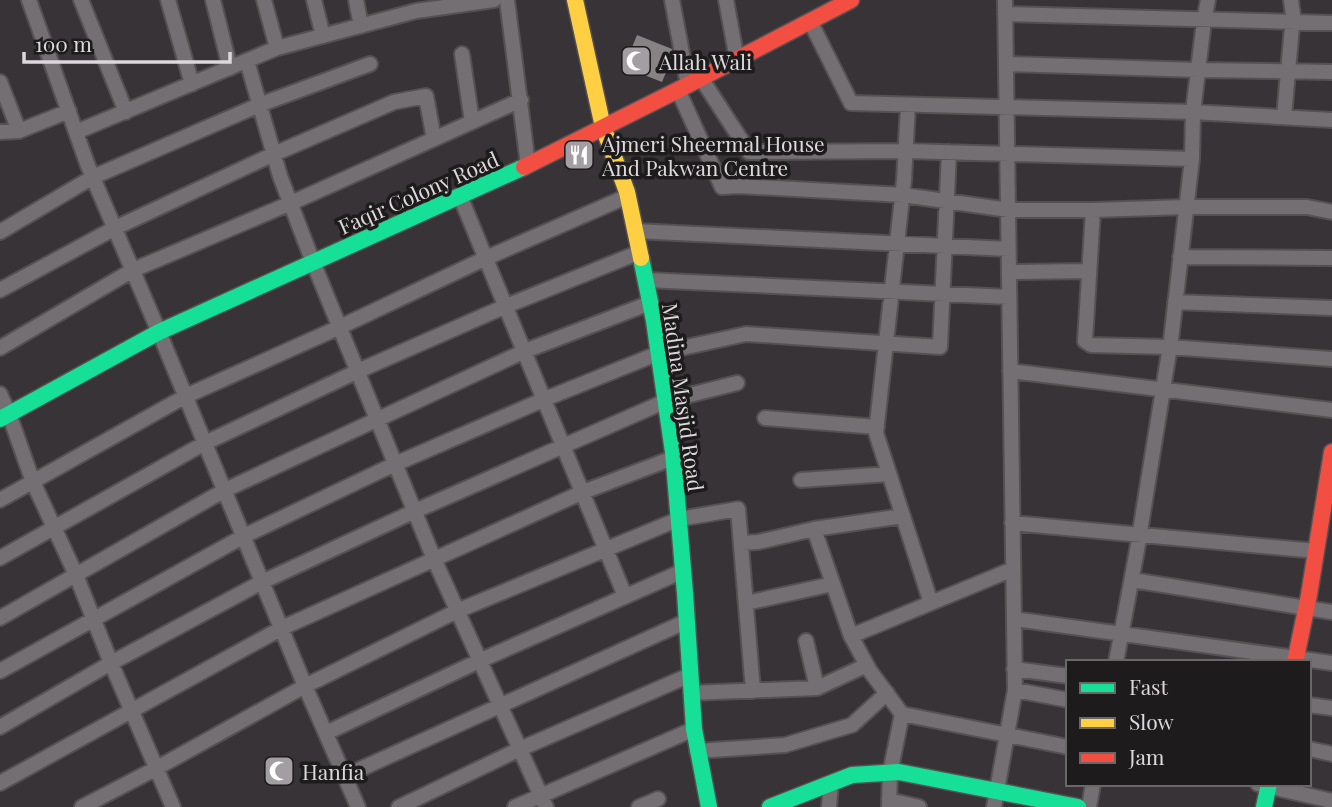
<svg xmlns="http://www.w3.org/2000/svg" width="1332" height="807" viewBox="0 0 1332 807" font-family="'Playfair Display',serif">
<style>
.building{fill:#878385}
.lines{fill:none;stroke-linecap:round;stroke-linejoin:round}
.street-casing{stroke:#555153;stroke-width:18}
.fast-casing{stroke:#555153;stroke-width:19}
.slow-casing{stroke:#555153;stroke-width:19}
.jam-casing{stroke:#555153;stroke-width:19}
.street{stroke:#736f72;stroke-width:14}
.fast{stroke:#16e098;stroke-width:16}
.slow{stroke:#ffcf43;stroke-width:16}
.jam{stroke:#f24e42;stroke-width:16}
.labels{text-anchor:middle;dominant-baseline:central;stroke-width:7;stroke-linejoin:round;paint-order:stroke}
.poi-label{font-size:21px;fill:#dcd8db;stroke:#1e1b1d;text-anchor:start}
.street-label{font-size:21px;fill:#dcd8db;stroke:#1e1b1d}
</style>
<rect width="100%" height="100%" fill="#383336"/>
<!-- building -->
<path class="building" d="M637,35L672,49L673,55L662,82L624,67Z"/>
<g class="lines">
<!-- street casing -->
<g class="street-casing">
<path id="street" d="M29,0L88,166L159,332L305,686L358,807
M81,0L126,112
M168,0L192,84
M213,0L230,68
M264,0L277,48
M314,0L323,36
M356,0L361,26
M507,0L528,165
M672,0L688,85
M726,0L737,60
M1005,14L1332,23
M810,21L851,103L1193,112L1332,120
M462,54L472,122
M247,61L280,176L313,262L434,559L546,807
M1006,64L1198,70L1332,72
M701,78L749,152L906,151L1192,159
M0,82L19,131
M678,90L722,187L738,186L903,195L1009,210H1093L1186,207H1307L1332,212
M908,105L904,180L876,433L931,603
M1284,117L1293,15L1291,0
M0,132L19,131L69,111
M76,132L277,48L416,11L494,0
M460,196L625,596
M1093,210L1085,341L1091,345L1169,347L1332,359
M635,231L1008,249
M0,232L93,177L259,105L370,64
M1180,257L1332,258
M1009,272L1089,271
M646,280L1009,297
M0,290L115,228L274,154L394,102L426,96L434,139
M1175,302L1332,308
M0,348L133,270L291,203L521,100
M1010,371L1332,410
M0,394L9,414L33,482L76,575L111,663L173,807
M765,418L877,427
M801,480L889,474
M0,500L186,396L340,327L486,258L628,196
M1012,523L1316,551
M814,529L851,636L870,671L902,714L1068,747
M741,543L758,542L814,529L903,516
M0,558L205,443L358,371L506,306L640,252
M1132,580L1332,612
M746,603L833,584
M0,618L225,490L525,351L650,303
M1014,619L1332,663
M851,636L1013,569
M806,641L817,688
M1116,662L1137,550L1171,340L1192,159L1193,112L1204,21L1208,0
M1014,669L1068,676
M0,671L244,536L395,464L545,399L659,353L746,334L940,347L949,152
M1015,690L1068,700
M691,693L817,688L867,665
M1309,705L1332,708
M0,727L111,663L262,582L415,511L666,401L737,383
M326,733L479,661L683,571
M1309,749L1332,754
M697,751L785,745L852,725L887,693
M345,776L687,621
M0,783L282,628L583,492L673,458
M1258,784L1332,801
M889,800L919,807
M82,807L155,769L305,686L457,611L679,519L738,509L753,691
M399,807L520,749L690,675
M515,807L694,729
M639,807L658,799
M829,807L831,783
M889,807L890,773L902,714
M994,807L1015,690L1005,0
M1089,807L1093,784"/>
</g>
<!-- fast casing -->
<g class="fast-casing">
<path id="fast" d="M641,258L654,321L673,452L685,593L694,729L709,807
M0,419L159,332L524,167
M770,807L852,775L899,772L1078,807
M1264,807L1269,784"/>
</g>
<!-- slow casing -->
<g class="slow-casing">
<path id="slow" d="M575,0L603,127L627,192L641,258"/>
</g>
<!-- jam casing -->
<g class="jam-casing">
<path id="jam" d="M524,167L678,90L851,0
M1295,662L1309,595L1332,452"/>
</g>
<!-- street -->
<use href="#street" class="street"/>
<!-- fast -->
<use href="#fast" class="fast"/>
<!-- slow -->
<use href="#slow" class="slow"/>
<!-- jam -->
<use href="#jam" class="jam"/>
</g>
<!-- icons -->
<defs>
<g id="mosque-square" transform="scale(1.575)"><rect x="-9" y="-9" width="18" height="18" rx="4" fill="#a39ea1" stroke="#1e1b1d"/><path d="M3.5-4.9A6 6 0 1 0 3.5 4.9A5 5 0 1 1 3.5-4.9Z" fill="#fff"/></g>
<g id="restaurant-square" transform="scale(1.575)"><rect x="-9" y="-9" width="18" height="18" rx="4" fill="#a39ea1" stroke="#1e1b1d"/><path d="M-5-6h1v4h1v-4h1v4h1v-4h1v5L-1.5 .5V6h-2V.5L-5-1ZM5-6V6H3V1.5H1.5Q1.5-4 5-6Z" fill="#fff"/></g>
</defs>
<g fill-rule="evenodd">
<use href="#mosque-square" x="636" y="61"/>
<use href="#restaurant-square" x="579" y="155"/>
<use href="#mosque-square" x="279" y="771"/>
</g>
<g class="labels">
<!-- poi labels -->
<g class="poi-label">
<text x="659" y="61">Allah Wali</text>
<text x="602" y="143">Ajmeri Sheermal House<tspan x="602" dy="24">And Pakwan Centre</tspan></text>
<text x="302" y="771">Hanfia</text>
</g>
<!-- street labels -->
<g class="street-label">
<text transform="translate(418 192) rotate(-24)">Faqir Colony Road</text>
<text transform="translate(684 397) rotate(82)">Madina Masjid Road</text>
</g>
</g>
<!-- legend -->
<rect x="1066" y="660" width="245" height="126" fill="#1e1b1d" stroke="#6a6769" stroke-width="2"/>
<rect x="1080" y="683" width="35" height="10" fill="#16e098" stroke="#6a6769" stroke-width="2"/>
<text x="1129" y="695" font-size="21" fill="#dcd8db">Fast</text>
<rect x="1080" y="718" width="35" height="10" fill="#ffcf43" stroke="#6a6769" stroke-width="2"/>
<text x="1129" y="730" font-size="21" fill="#dcd8db">Slow</text>
<rect x="1080" y="753" width="35" height="10" fill="#f24e42" stroke="#6a6769" stroke-width="2"/>
<text x="1129" y="765" font-size="21" fill="#dcd8db">Jam</text>
<!-- scale -->
<path d="M24 52v10h206v-10" fill="none" stroke="#dcd8db" stroke-width="3.5"/>
<text x="35" y="52" font-size="21" fill="#dcd8db" stroke="#1e1b1d" stroke-width="5" paint-order="stroke">100 m</text>
</svg>
